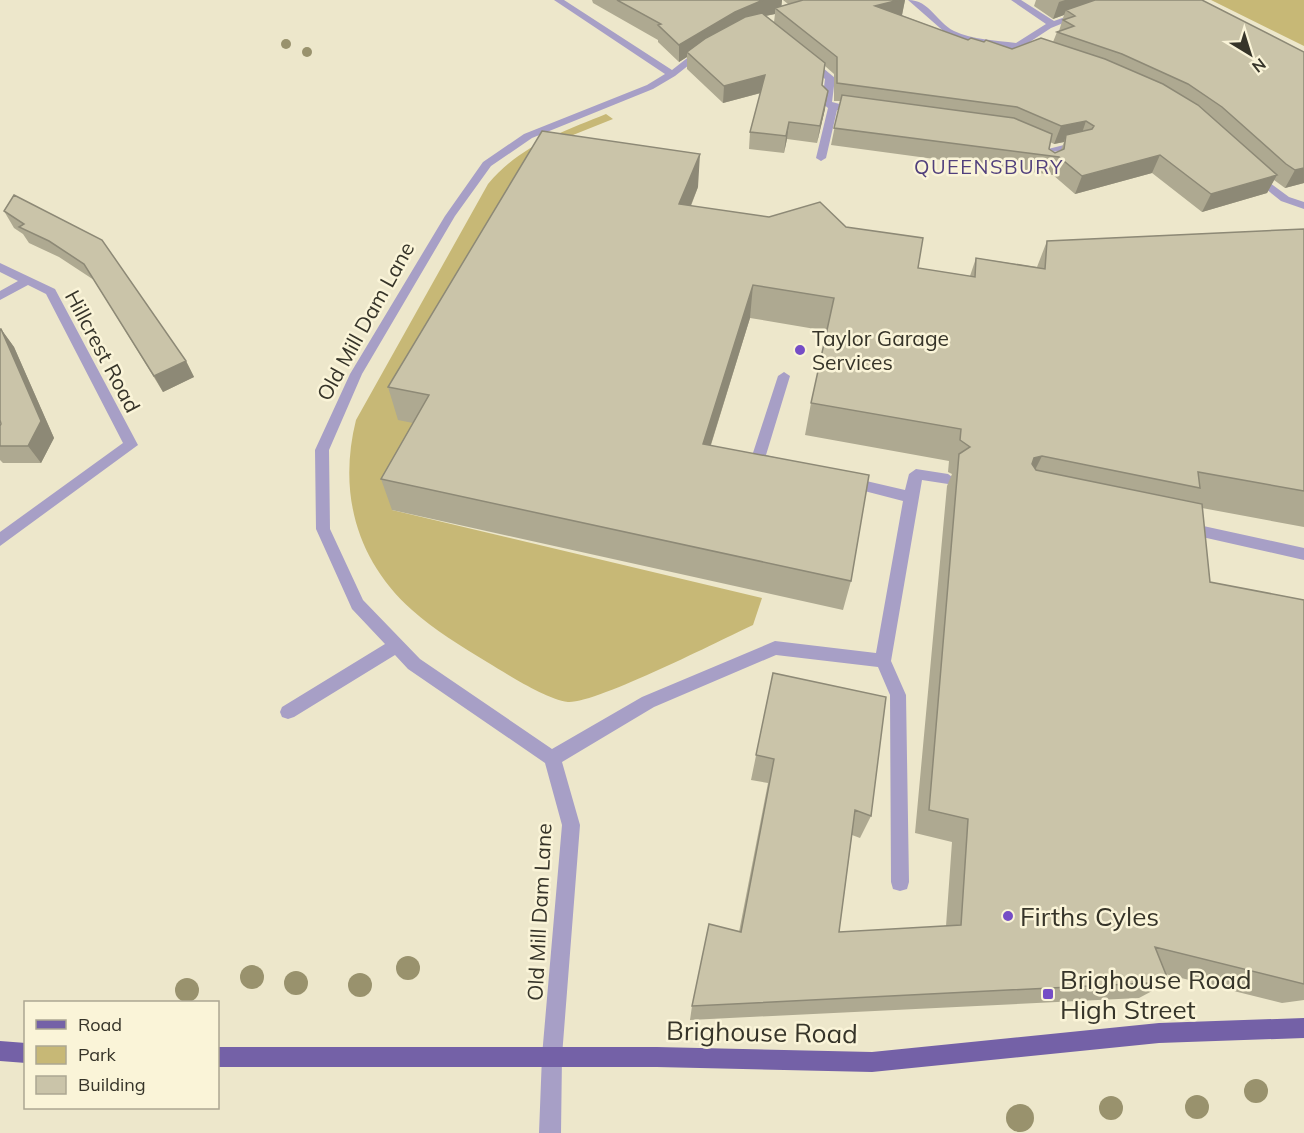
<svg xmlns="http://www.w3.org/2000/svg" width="1304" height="1133" viewBox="0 0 1304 1133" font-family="Mulish,sans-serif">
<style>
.green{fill:#c7b876}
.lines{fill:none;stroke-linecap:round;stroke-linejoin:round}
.minor{fill:#a79fc6;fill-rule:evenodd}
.major{fill:#7461a7;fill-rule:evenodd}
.tree{fill:#99926d}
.wall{fill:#aea991;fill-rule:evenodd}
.shaded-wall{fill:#8d8976}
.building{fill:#cac4a9;stroke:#8d8976;stroke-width:1.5}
.poi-dot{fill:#754dc6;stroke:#faf4d8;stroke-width:2}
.labels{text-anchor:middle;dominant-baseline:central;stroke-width:5;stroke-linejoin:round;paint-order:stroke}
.far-quarter-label{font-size:20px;letter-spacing:1.5px;fill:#503f7c;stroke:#faf4d8}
.street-label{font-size:21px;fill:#363429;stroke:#faf4d8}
.poi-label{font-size:21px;fill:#363429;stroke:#faf4d8;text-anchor:start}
.near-poi-label{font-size:26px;fill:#363429;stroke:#faf4d8;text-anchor:start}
.near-street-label{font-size:26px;fill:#363429;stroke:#faf4d8}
</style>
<rect width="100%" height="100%" fill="#ede7cb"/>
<!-- green -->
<path class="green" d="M1211,0H1304V46Z
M606,114L613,119L563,139L438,427L392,510L762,598L753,625C721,640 595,704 568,702C545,699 507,674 487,662C461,646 434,630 412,610C356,560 338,492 356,420L488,184C518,147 562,132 606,114Z"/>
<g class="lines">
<!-- minor -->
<path class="minor" d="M554,0H564L672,70L700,48L708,50L675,76L653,89L532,138L491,166L455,216L362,374L329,450L330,529L363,600L420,659L552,749L642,697L775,641L876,653L903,501L849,487L842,482L849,477L905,490L909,474L916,469L948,474L955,479L948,484L922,480L891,661L906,695L909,882L907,889L900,891L893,889L891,882L890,695L878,667L776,655L654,707L562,762L580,825L562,1056L561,1133H539L542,1056L562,825L545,763L408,669L395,655L294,717L288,719L282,717L280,712L282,707L385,644L352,609L316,529L315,450L350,374L445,216L483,162L524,134L647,85L665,74Z
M908,0C930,0 936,22 954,31C973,40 995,40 1016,43L1046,24L1011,0H1021L1054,21L1079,12L1083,15L1051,28L1025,45L1041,49L1043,51L1038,54L971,42L948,35Z
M805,58H811L835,78L832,102L863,110L858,113L837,110L826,158L821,161L816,158L828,108L822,103L825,79L805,62Z
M1080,141L1084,142V146L1053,152L1048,149Z
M1254,171L1289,197L1304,202V209L1281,201L1250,176V172Z
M0,263L55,289L138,445L0,546V532L123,443L46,294L28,285L0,300V291L18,281L0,272Z
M784,372L790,376L766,455L778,458L780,462L773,467L753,463L751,459L778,376Z
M1185,522L1304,548V560L1180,532L1178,528L1180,524Z"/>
<!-- major -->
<path class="major" d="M1304,1018V1038L1159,1043L872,1072L657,1067H218V1047H657L872,1052L1159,1023Z
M0,1041L26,1043V1063L0,1061Z"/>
</g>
<!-- trees -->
<g class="tree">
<circle cx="286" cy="44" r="5"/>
<circle cx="307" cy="52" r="5"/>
<circle cx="408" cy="968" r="12"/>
<circle cx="252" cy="977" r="12"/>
<circle cx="296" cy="983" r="12"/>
<circle cx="360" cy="985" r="12"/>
<circle cx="187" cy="990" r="12"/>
<circle cx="1256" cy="1091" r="12"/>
<circle cx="1197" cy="1107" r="12"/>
<circle cx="1111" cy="1108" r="12"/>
<circle cx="1020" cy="1118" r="14"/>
</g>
<!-- wall -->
<path class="wall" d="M592,0H782L781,6L788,4L783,0H905L902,15H901L968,40L984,42L1012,49L1053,42L1057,32L1059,31L1064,15L1053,19L1034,6L1036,0H1202L1304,52V183L1285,188L1274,180L1267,193L1202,212L1152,173L1075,194L1053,175L831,145L840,101H834V74L825,66L822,85L825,109L817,143L787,139L784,153L749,149L750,132L761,93L723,103L687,69V57L679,62L658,42V40L593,3ZM775,14L774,22L766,16ZM1050,142L1054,144L1064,142L1061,150L1055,153L1049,149Z
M698,187L691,206L769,217L846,227L918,268L970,276L976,258L1037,267L1047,241L1304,229V527L1202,508L1210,582L1304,600V1000L1282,1003L1165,974L1169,982L1139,998L690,1020L692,1006L739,932L768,783L751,780L773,673L871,816L860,838L852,835L839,932L946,926L952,842L915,833L947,486L952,474L948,472L949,461L805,435L811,403L827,331L750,318L711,445L851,581L843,610L392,510L381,479L413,423L398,420L388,387Z
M14,195L186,361L194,377L163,392L94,280L59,257L29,243L23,234L14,228L4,211Z
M1,329L14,347L54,438L41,463H3L0,460V426L1,424Z"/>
<!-- shaded-wall -->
<path class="shaded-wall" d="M762,0H782L781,12L775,8V14L760,17L687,52V57L679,62V45L735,12Z
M899,0H905L902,15L872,23L875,6Z
M1065,0H1112L1066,10L1064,15L1053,19L1059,2Z
M765,75L764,92L723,103L724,86Z
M828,91L825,109L817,143L820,126Z
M1086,121L1080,139L1066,135L1064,142L1054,144L1061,126Z
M789,122L787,139L784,153L786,136Z
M700,154L698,187L678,237L679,204Z
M1160,155L1152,173L1075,194L1082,176Z
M1304,168V183L1285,188L1295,170Z
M1277,175L1267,193L1202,212L1211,194Z
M753,285L750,318L701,476L703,444Z
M1,329L14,347L54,438L41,463L28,446Z
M186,361L194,377L163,392L154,376Z
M1042,456L1026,488L1034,458Z"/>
<!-- building -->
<path class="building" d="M617,0H763L735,12L679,45L658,25L661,24Z
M803,0H899L875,6L968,40L971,38L984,42L986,40L1012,49L1041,38L1105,59L1163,84L1198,105L1277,175L1211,194L1160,155L1082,176L1059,157L834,128L842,95L1014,118L1052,134L1049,149L1055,153L1064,149L1066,135L1092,129L1094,126L1086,121L1061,126L1017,107L837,83V57L775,8Z
M1095,0H1202L1304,52V168L1295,170L1286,164L1222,107L1188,84L1122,54L1057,32L1074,26L1063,20L1075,16L1066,10Z
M762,13L825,63L822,85L828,91L820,126L789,122L786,136L750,132L765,75L724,86L687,52L706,38L745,17Z
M542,131L700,154L679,204L769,217L820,202L846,227L923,238L918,268L975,277L976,258L1045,269L1047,241L1304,229V491L1198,472L1200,488L1042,456L1034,458L1032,464L1036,470L1202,504L1210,582L1304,600V984L1155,947L1169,982L692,1006L709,924L741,932L774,759L756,755L773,673L886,697L871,816L855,810L839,932L961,925L968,819L929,810L959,454L970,447L960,440L961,429L811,403L834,298L753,285L703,444L869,475L851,581L381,479L429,395L388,387Z
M14,195L102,240L186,361L154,376L84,264L49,241L19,227L24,224L4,211Z
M0,329H1L41,421L28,446H0V426L1,424L0,420Z"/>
<!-- markers -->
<g class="poi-dot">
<circle cx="800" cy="350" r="6"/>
<circle cx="1008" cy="916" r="6"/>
<rect x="1042" y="988" width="12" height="12" rx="3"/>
</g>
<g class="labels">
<!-- far-quarter labels -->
<g class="far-quarter-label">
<text x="989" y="166">QUEENSBURY</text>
</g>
<!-- street labels -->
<g class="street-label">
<text transform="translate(365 321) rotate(-61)">Old Mill Dam Lane</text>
<text transform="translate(103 351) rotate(62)">Hillcrest Road</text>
<text transform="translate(539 912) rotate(-87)">Old Mill Dam Lane</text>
</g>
<!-- poi labels -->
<g class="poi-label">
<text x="812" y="338">Taylor Garage<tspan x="812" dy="24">Services</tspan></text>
</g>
<!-- near-poi labels -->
<g class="near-poi-label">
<text x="1020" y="916">Firths Cyles</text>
<text x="1060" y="979">Brighouse Road<tspan x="1060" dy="30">High Street</tspan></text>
</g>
<!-- near-street labels -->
<g class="near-street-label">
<text transform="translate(762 1032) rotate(1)">Brighouse Road</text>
</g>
</g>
<!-- legend -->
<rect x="24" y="1001" width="195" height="108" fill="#faf4d8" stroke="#aca792" stroke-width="1.5"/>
<rect x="36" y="1020" width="30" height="9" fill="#7461a7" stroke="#aca792" stroke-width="1.5"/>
<text x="78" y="1031" font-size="18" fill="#363429">Road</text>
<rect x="36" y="1046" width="30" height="18" fill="#c7b876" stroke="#aca792" stroke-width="1.5"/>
<text x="78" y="1061" font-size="18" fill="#363429">Park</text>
<rect x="36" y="1076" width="30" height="18" fill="#cac4a9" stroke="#aca792" stroke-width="1.5"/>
<text x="78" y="1091" font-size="18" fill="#363429">Building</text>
<!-- north arrow -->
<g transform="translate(1250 54) rotate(142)" stroke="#faf4d8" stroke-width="4.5" paint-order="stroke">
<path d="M0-4.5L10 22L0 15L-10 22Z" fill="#363429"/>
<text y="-9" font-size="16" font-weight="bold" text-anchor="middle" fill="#363429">N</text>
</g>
</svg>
